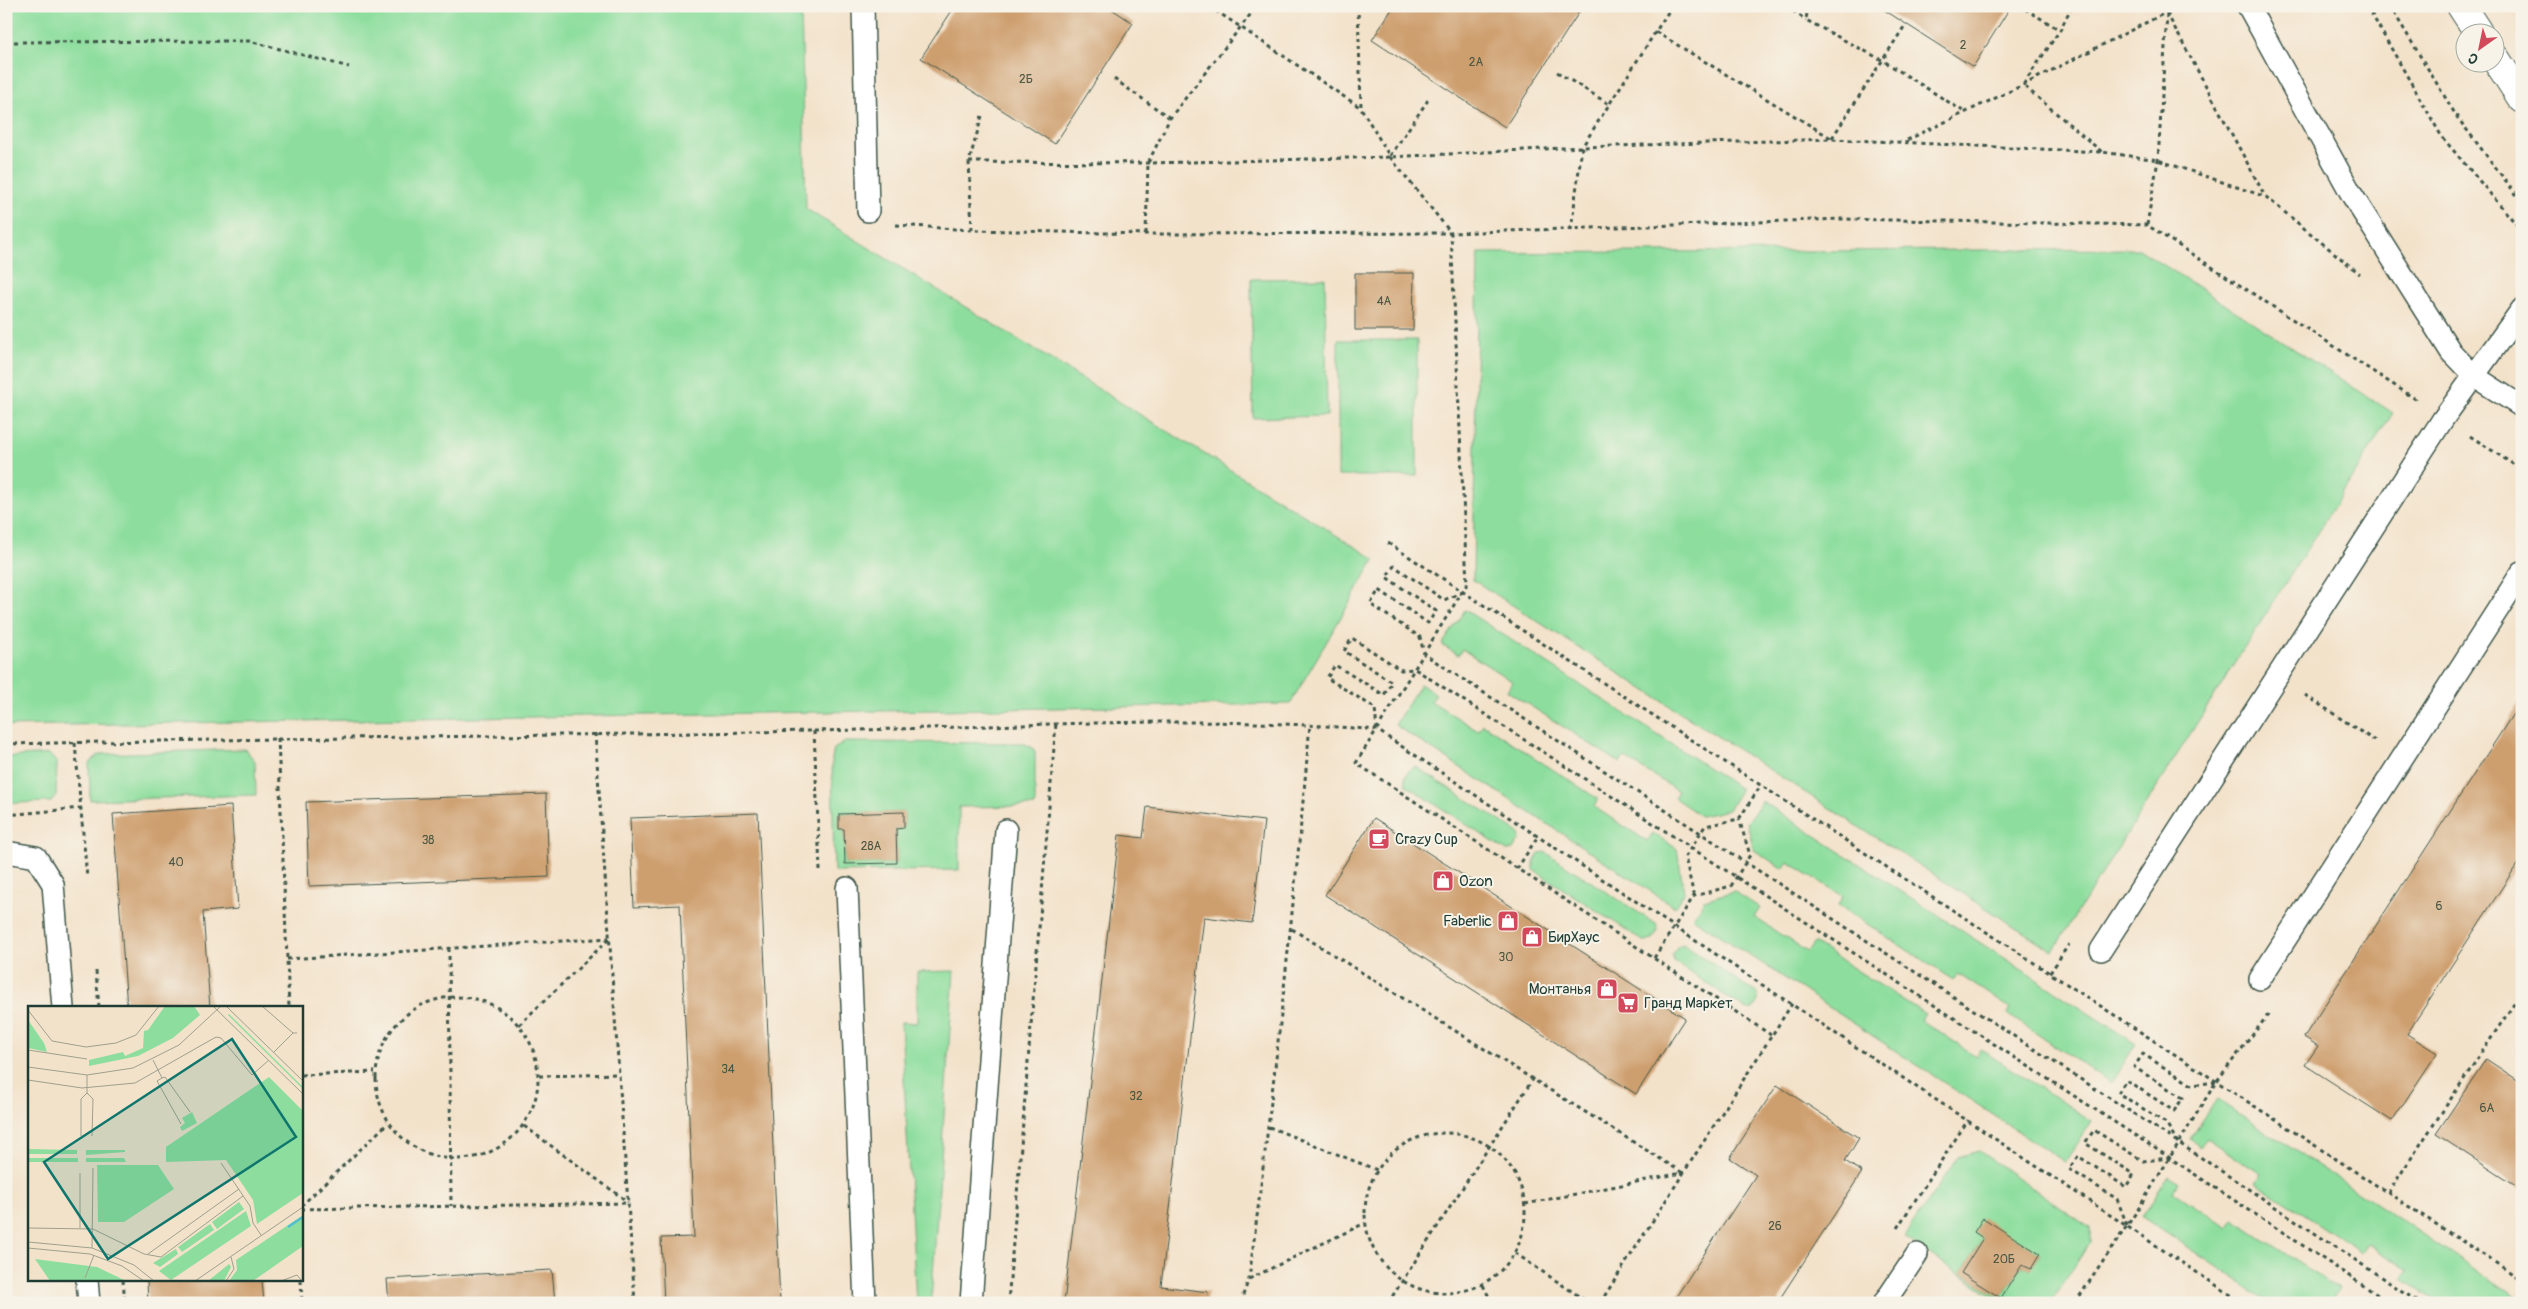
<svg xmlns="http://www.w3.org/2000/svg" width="2528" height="1309" viewBox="0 0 2528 1309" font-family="Pangolin,sans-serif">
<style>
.green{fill:#8dde9e;stroke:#568e69;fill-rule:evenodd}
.building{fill:#ce9f6e}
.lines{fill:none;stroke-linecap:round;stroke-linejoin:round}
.service-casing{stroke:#3f564a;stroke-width:24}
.minor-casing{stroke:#3f564a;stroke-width:30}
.path{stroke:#3f564a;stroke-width:3;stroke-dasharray:4 4;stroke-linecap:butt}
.service{stroke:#fff;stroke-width:21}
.minor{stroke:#fff;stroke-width:28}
.labels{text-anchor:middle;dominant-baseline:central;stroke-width:4;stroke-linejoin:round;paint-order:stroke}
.number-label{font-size:12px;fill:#4b5642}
.poi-label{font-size:15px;fill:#1f3d34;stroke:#f7f3e8;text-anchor:start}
.inset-river{fill:none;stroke:#54bed0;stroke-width:2.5}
.inset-road{fill:none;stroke:#9ea08e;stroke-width:1}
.view{fill:#0f766e;fill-opacity:0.15;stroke:#0f766e;stroke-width:2.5}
.inset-edge{fill:none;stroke:#1f3d34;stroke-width:2.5}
</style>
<rect width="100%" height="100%" fill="#f7f3e8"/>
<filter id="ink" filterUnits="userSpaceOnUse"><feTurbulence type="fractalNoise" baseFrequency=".02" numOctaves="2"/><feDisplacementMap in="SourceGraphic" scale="10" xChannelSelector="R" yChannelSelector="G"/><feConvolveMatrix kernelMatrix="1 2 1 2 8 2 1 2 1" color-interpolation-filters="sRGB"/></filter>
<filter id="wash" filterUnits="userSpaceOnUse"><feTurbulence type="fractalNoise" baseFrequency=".0096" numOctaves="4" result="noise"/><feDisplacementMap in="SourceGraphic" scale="20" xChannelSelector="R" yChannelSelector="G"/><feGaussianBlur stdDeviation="1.12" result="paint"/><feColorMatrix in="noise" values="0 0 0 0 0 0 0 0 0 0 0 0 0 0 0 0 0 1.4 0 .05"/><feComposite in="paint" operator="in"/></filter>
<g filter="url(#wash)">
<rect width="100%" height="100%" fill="#f3e2ca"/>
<!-- green -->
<path class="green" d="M6,6H801L806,209L1375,559L1290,704L6,726Z
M2139,249L2393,413L2053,951L1473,580L1478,253Z
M1325,278L1327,416L1253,418L1251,279Z
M1338,340H1417V476H1338Z
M1465,610L1741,789L1728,810L1701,816L1674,798L1678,791L1624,757L1620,763L1507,691L1513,682L1462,649L1458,655L1442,645Z
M1420,684L1436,694L1431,701L1478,731L1483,724L1598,799L1594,807L1647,841L1653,833L1677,849L1684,892L1675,907L1395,725Z
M845,742L1023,743L1033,748L1035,753V806L959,807V870L834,872L832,758L834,749ZM904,812V828L896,829L897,863L845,864L844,829H839V814Z
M245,749L255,761L256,795L90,800L89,763L100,754Z
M49,754L57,763L56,795L51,802L14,803L6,798V761L9,757Z
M1416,767L1519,833L1520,839L1513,849L1507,851L1406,785L1405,777L1411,768Z
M1762,801L2136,1044L2111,1083L2007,1014L2010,1008L1958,974L1953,980L1838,905L1843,896L1788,862L1783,869L1754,850L1747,823Z
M1545,852L1656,924L1658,930L1652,940L1645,942L1534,870V861L1540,853Z
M1734,891L1760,908L1754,917L1807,952L1814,943L1925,1014L1921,1020L1976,1056L1980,1049L2092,1121L2065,1162L1693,918L1704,900Z
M1683,944L1758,994V1001L1753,1009L1747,1010L1673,961L1672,954L1678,946Z
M954,971L931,1303H916L901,1022L917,1023V972Z
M2217,1099L2522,1300V1303H2457L2453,1300L2451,1303H2441L2403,1278L2408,1270L2367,1243L2361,1252L2256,1183L2261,1174L2206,1138L2200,1147L2190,1139Z
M1979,1151L2090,1228V1242L2051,1303H2003L1904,1237L1958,1157ZM1983,1219L2040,1254L2031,1269L2022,1265L2001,1298L1961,1273L1983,1238Z
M2169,1176L2179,1183L2174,1192L2228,1228L2234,1220L2339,1289L2333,1298L2339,1303H2271L2142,1217Z"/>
<g id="blocks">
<!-- building -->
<path class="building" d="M955,6H1107L1133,23L1055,144L921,58Z
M1394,6H1583L1505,127L1372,40Z
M1878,6H2011L1973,67Z
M1355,273H1414L1413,330H1355Z
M2522,700V857L2407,1034L2437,1053L2392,1121L2305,1065L2318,1046L2304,1037Z
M546,794L549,877L309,886L306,802Z
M231,806L238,909L203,912L210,1008H127L113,814Z
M1147,807L1264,821L1252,923L1204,917L1161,1286L1208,1292L1207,1303H1064L1119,835L1143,838Z
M904,812V828L896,829L897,863L845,864L844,829H839V814Z
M758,813L780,1303H664L661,1238L694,1237L680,905L634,907L630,818Z
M1374,818L1685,1018L1636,1094L1325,895Z
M2486,1059L2522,1083V1190L2436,1134Z
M1777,1085L1859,1138L1845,1161L1862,1172L1777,1303H1672L1756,1175L1730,1158Z
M1983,1218L2040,1254L2031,1269L2022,1265L2001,1298L1961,1273L1983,1238L1974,1232Z
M552,1270L555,1303H389L387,1279Z
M147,1280H262L264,1303H148Z"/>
</g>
</g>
<g filter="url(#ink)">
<use href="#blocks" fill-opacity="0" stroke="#3f564a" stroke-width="1"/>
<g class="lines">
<!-- service casing -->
<g class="service-casing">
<path id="service" d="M863,6L868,211
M2248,6L2352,195L2451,352L2474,376L2522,407
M6,852L36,857L53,884L63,1008
M847,888L865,1303
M2101,950L2443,419L2522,309
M2260,979L2522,572
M87,1280L89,1303
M971,1303L1006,830
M1884,1303L1917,1254"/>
</g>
<!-- minor casing -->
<g class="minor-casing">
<path id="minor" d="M2461,6L2478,32
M2496,59L2522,99"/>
</g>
<!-- path -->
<path class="path" d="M1209,6L1361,108L1390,157L1451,233L1467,584L1356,763L1771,1035
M1358,6L1361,107
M1786,6L1806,20
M1808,6L1806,20L1882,60L1966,113
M2072,6L2060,30L2023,85L2102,152
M2163,6L2265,196
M2367,6L2442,137L2522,231
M2390,6L2457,117L2522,202
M2025,9L2060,30
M1656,32L1831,138
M6,42L249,41L349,67
M1557,72L1609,104
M1114,79L1170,118
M1832,138L1906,24
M1907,140L2023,85L2167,12
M1390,156L1428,100
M969,162L1148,163L1390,157L1582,147L1832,139L2102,152L2158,160L2266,197L2360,274
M896,225L972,230L1146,234L1451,233L1842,219L2147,225L2417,400
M2147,225L2158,160L2167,14
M972,230L969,162L983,112
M1571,230L1582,147L1672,6
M1146,234L1148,163L1170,118L1257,6
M2470,436L2522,470
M1388,543L2522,1280
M1463,592L1444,600L1394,566L1386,577L1436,611L1428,623L1379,590L1370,604L1420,637L1424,654L2179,1143L2420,1303
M2305,695L2375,741
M1377,730L1375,708L1327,678L1335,665L1384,695L1392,682L1344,651L1352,638L1401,670L1415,669L2170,1158L2390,1303
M814,731L820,870
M595,733L635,1303
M278,738L289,1008
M75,743L87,878
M6,744C275,738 544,736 812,731C1000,728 1189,713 1377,730L2243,1303
M6,815L81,808
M1517,869L1538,836
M1694,896L1685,857L1705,826L1739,819L1761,785
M1292,929L1683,1173
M449,948L451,1206
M1654,958L1694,896L1731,886L1750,855L1739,819
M287,959L609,938
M96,971L99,1008
M2050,973L2069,944
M376 1078a81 81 0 1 1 162 0a81 81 0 1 1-162 0Z
M519,1025L609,939
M301,1075L375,1072
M539,1076L619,1074
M524,1126L628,1202
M1269,1127L1377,1170
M1365 1213a80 80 0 1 1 160 0a80 80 0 1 1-160 0Z
M2178,1143L2166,1123L2118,1093L2126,1080L2174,1111L2183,1098L2134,1067L2143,1054L2192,1085L2216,1082
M2388,1193L2522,992
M1525,1204L1682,1173
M301,1206L388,1123
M301,1209L628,1203
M2127,1225L2117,1199L2069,1169L2078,1156L2126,1187L2134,1174L2085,1143L2094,1130L2143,1161L2169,1158
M1897,1228L1968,1120
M1515,1253L1589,1303
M1249,1279L1365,1223
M123,1280L125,1303
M301,1280L302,1303
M1483,1285L1492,1303
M1008,1303L1056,723
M1240,1303L1249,1279C1273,1094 1294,909 1310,724
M1388,1303L1533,1079
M1600,1303L1792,1004
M2075,1303L2137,1211L2216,1082L2271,1011"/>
<!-- service -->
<use href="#service" class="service"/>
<!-- minor -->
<use href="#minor" class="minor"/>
</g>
</g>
<!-- icons -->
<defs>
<g id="cafe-square" transform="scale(1.125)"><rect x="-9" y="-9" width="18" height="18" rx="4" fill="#d1495b" stroke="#f7f3e8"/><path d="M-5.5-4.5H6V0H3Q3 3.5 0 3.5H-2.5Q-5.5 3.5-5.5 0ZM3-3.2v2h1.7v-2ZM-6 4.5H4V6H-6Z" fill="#fff"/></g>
<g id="shop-square" transform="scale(1.125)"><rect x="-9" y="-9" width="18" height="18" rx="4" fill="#d1495b" stroke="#f7f3e8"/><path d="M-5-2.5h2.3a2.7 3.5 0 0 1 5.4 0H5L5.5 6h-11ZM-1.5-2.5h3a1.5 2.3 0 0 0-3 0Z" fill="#fff"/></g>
<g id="supermarket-square" transform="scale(1.125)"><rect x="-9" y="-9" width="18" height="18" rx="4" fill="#d1495b" stroke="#f7f3e8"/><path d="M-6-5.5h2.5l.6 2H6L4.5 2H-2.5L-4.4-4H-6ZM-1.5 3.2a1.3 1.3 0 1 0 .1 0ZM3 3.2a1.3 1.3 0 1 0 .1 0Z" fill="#fff"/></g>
</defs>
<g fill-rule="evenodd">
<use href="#cafe-square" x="1379" y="839"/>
<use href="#shop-square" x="1443" y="881"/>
<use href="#shop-square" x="1508" y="921"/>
<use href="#shop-square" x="1532" y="937"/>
<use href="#shop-square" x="1607" y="989"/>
<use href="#supermarket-square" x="1628" y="1003"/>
</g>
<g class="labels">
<!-- number labels -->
<g class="number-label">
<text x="1963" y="45">2</text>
<text x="1476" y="62">2А</text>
<text x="1026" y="79">2Б</text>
<text x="1384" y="301">4А</text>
<text x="428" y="840">38</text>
<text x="871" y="846">28А</text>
<text x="176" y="862">40</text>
<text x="2439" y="906">6</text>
<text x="1506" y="957">30</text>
<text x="728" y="1069">34</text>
<text x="1136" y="1096">32</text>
<text x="2487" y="1108">6А</text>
<text x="1775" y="1226">26</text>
<text x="2004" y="1259">20Б</text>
</g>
<!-- poi labels -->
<g class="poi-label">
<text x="1395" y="839">Crazy Cup</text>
<text x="1459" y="881">Ozon</text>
<text x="1492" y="921" text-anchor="end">Faberlic</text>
<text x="1548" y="937">БирХаус</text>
<text x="1591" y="989" text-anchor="end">Монтанья</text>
<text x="1644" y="1003">Гранд Маркет</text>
</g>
</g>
<!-- overview -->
<g transform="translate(28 1006)">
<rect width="275" height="275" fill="#f3e2ca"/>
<path d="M137,0H166L172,9L145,32L110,50L61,60V54L95,46L97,50L115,42L116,25L120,24ZM201,8L275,81V83L200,9ZM0,14L16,37L19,46L0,42ZM241,71L275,105V187L229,218L225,194L198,154L138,156V141ZM164,106L169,117L154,125L152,121L157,117L154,112ZM0,143L49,144V148H0ZM58,144H97V146L58,149ZM0,152H50V156H0ZM58,152H96L98,156H58ZM69,159H130L146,183L96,216H70ZM211,196L216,203L189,223L184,216ZM218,205L223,220L143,274L131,265ZM275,209V240L225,275H201L209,264L208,254ZM182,218L186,224L154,246L150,241ZM148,243L150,248L132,261L125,257ZM7,253L69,261L98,275H22ZM201,258L203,261L196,275H180Z" fill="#8dde9e"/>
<path class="inset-river" d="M260,221L275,211"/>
<path class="inset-road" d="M185,0L275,88M198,0L275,75M234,0L265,27H269M0,4L24,35L58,41L88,37L108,29L131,0M0,44L59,53M246,46L265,27M125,54L134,72L137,71L162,106M0,61L59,69L105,62L151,39L193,0M134,72L129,75L153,118M0,74L54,82L107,77L188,31L193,32L224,69L241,54M59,87L65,93L64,130M53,130V93L59,87V69M193,157L222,200L225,217L233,229M52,167V222M0,222L65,223L116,248L133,251L215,190M0,236L64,242L106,259L126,275M0,242L62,248L94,260L116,275M64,242L65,162M120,248L211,183M57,272L66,249M167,275L275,201M198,275L206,263L203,251M253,275L269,269L274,275"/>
<path class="view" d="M204,33L268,131L80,253L16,156Z"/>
<rect width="275" height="275" class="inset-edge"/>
</g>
<!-- margin -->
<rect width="2528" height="1309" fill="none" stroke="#f7f3e8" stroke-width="25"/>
<!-- north arrow -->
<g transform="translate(2480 48) rotate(213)"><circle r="24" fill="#f7f3e8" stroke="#a1aaa0"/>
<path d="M0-4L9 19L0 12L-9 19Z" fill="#d1495b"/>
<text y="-8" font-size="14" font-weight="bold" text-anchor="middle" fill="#1f3d34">С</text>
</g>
</svg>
